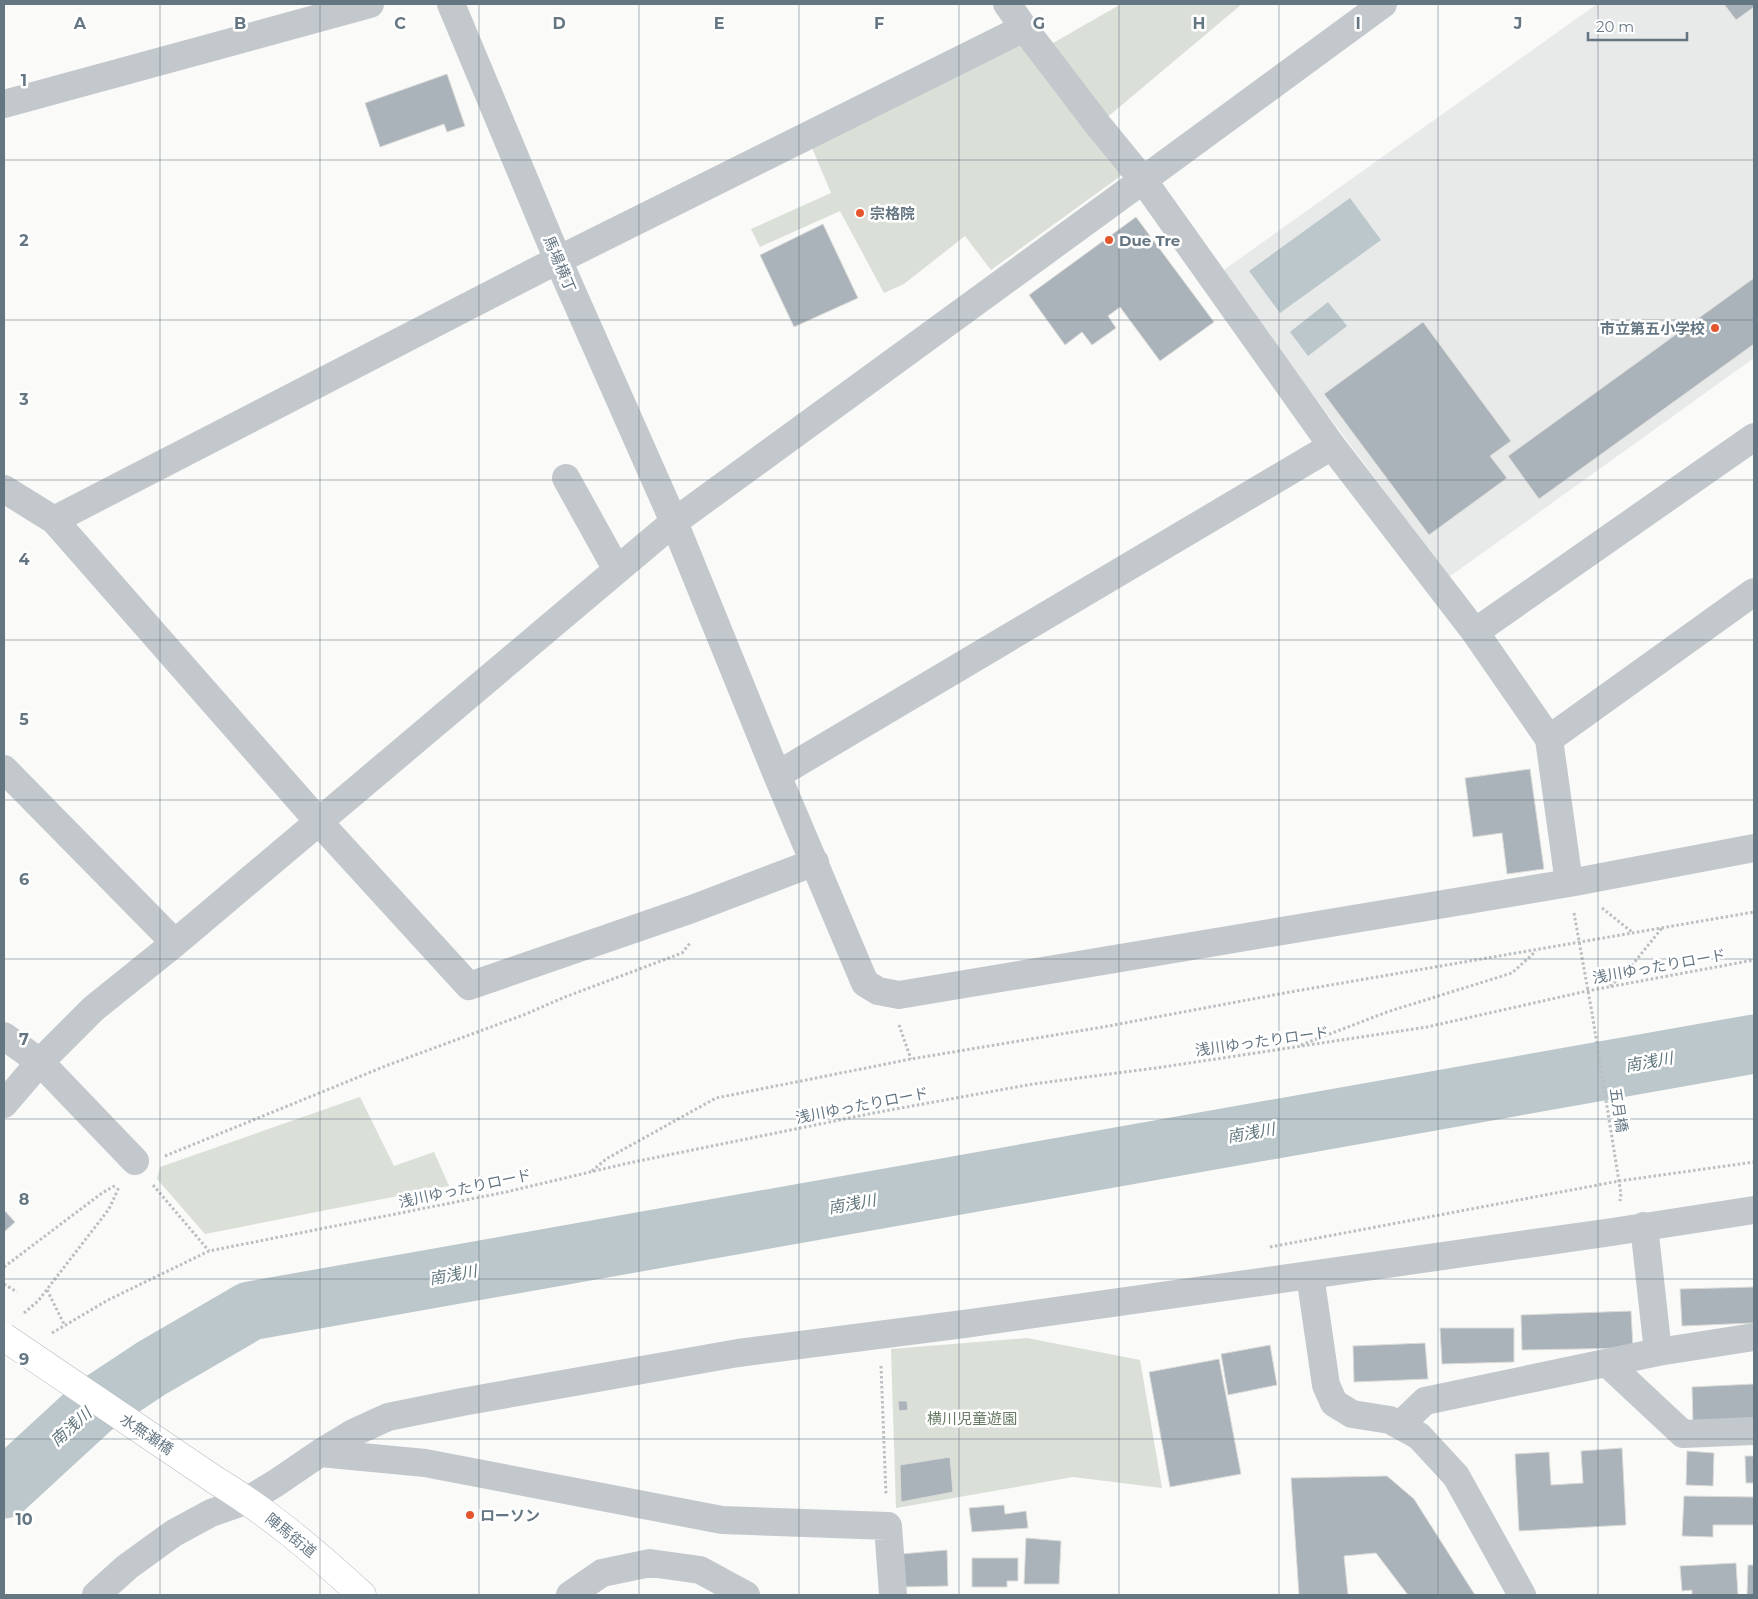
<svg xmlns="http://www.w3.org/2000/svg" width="1758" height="1599" viewBox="0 0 1758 1599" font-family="Montserrat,'Noto Sans JP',sans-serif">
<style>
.built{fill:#e8e9e9}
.green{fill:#dadfd7}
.water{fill:#bbc7cb}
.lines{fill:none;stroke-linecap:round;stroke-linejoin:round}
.river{stroke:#bbc7cb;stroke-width:59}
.building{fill:#aab3b9;stroke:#dcdcda}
.major-casing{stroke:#b5babe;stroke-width:29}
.path{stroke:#bbbfc2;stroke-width:3;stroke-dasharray:2.5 2.5;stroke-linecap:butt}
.minor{stroke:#c3c8cc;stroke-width:28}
.major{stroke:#fff;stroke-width:28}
.major-bridge-casing{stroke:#b5babe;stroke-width:29;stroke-linecap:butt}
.major-bridge{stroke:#fff;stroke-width:28}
.grid{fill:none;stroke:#657683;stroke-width:1;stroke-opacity:0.55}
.poi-dot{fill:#e4572e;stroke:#fff;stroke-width:2}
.labels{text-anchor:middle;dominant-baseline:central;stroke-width:5;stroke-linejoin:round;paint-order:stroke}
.poi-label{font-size:15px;font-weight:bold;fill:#657683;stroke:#fff;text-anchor:start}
.street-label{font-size:15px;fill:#657683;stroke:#fff}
.park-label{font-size:15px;fill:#687a64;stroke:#fff}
.water-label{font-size:16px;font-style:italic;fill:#60757c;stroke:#fff}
.grid-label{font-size:16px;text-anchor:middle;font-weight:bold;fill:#657683;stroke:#fff;stroke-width:5;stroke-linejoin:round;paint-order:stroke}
</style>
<rect width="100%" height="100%" fill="#fafaf8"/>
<!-- built -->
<path class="built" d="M1597,4H1754V358L1449,577L1221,272Z"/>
<!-- green -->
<path class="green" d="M1121,4H1242L1098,125L1133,167L991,270L965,236L904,284L884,293L840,211L760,247L751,229L831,193L807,136L1024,28L1041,50Z
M360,1097L394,1166L434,1152L449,1186L205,1234L157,1179L160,1167Z
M1027,1338L1140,1360L1162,1488L1073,1477L896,1508L891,1349Z"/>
<!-- water -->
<path class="water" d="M1350,198L1381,240L1280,313L1249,271Z
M1328,302L1347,326L1308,356L1290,332Z"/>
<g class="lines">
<!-- river -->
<path class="river" d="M4,1489L93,1407L152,1368L250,1311L1754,1044"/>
</g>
<!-- building -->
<path class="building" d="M1724,4H1754V7L1736,20Z
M447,74L465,126L447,132L444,124L380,147L365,103Z
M1136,217L1214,322L1160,361L1120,307L1108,316L1116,328L1092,345L1082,332L1065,345L1029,295Z
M823,224L858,298L794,327L760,255Z
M1754,278V344L1539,499L1508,456Z
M1423,322L1511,441L1490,456L1507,478L1429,535L1324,394Z
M1530,769L1544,869L1507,874L1502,833L1473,837L1465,778Z
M4,1210L15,1222L4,1232Z
M1754,1287V1323L1682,1326L1680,1289Z
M1631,1311L1633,1348L1522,1350L1521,1315Z
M1440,1328H1514V1362L1442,1364Z
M1425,1343L1428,1379L1354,1382L1353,1346Z
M1270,1345L1277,1385L1228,1395L1221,1354Z
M1219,1359L1241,1474L1170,1487L1149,1372Z
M1754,1384V1425L1693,1423L1692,1387Z
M898,1401H907L908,1410L899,1411Z
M1622,1448L1626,1525L1519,1531L1515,1454L1549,1452L1551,1485L1583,1483L1581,1451Z
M1687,1451L1714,1453L1713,1486L1686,1485Z
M1745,1456H1754V1483H1746Z
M950,1457L953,1492L901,1502L900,1465Z
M1387,1476L1414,1499L1475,1595H1408L1376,1553L1344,1556L1348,1595H1299L1291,1478Z
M1684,1496L1754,1497V1525H1713V1537L1682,1536Z
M1004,1505L1005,1514L1026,1511L1028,1528L972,1532L969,1508Z
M1026,1538L1061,1541L1059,1584H1024Z
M947,1550L948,1586L903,1587L901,1554Z
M972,1558H1018V1581H1007V1587H972Z
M1736,1563L1738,1595H1692V1590L1682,1591L1680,1566Z
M1748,1565H1754V1595H1747Z"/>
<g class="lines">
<!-- major casing -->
<g class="major-casing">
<path id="major" d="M215,1480C268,1512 316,1553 362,1595"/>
</g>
<!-- path -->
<path class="path" d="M1602,908L1632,932
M1574,913L1592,1013L1621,1194L1620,1201
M1610,986L1625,974L1662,928
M899,1025L911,1059
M1301,1045L1387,1012L1512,973L1536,951
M165,1156L388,1065L526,1014L565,997L682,953L690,943
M592,1171L606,1159L716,1098L911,1059L1103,1027L1290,992L1754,912
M153,1185L209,1251
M1270,1247L1619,1181L1754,1162
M4,1267L102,1193L116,1185
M4,1284L17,1292
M47,1290L64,1324
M24,1313L38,1301L109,1209L119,1187
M52,1333L108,1300L209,1251L506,1192L624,1164L879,1112L1033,1084L1163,1067L1427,1027L1587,991L1754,960
M881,1366L886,1495"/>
<!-- minor -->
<path class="minor" d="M451,4L558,260L674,522L777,775L865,983L878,991L899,995L1575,882L1754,848
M1007,4L1024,28L1098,125L1143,180L1332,446L1475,632L1549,739L1569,883
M4,104L370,4
M566,478L617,570
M4,489L54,520L319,822L469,986L692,909L815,862
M54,520L544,267L1024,28
M1475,632L1754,437
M1549,739L1754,592
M4,769L175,943
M777,775L1332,446
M4,1036L40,1062L135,1161
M4,1104L40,1062L93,1009L175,943L674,522L1143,180L1383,4
M1644,1226L1658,1352
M1310,1275L1326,1385L1334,1403L1352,1414L1390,1420L1419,1436L1456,1476L1522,1595
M1607,1363L1683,1434L1754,1431
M1400,1425L1425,1401L1658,1352L1754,1337
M320,1453L425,1463L722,1520L888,1526L893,1595
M96,1595L127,1567L174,1533L211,1513L248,1500L276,1483L320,1453L353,1433L388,1417L462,1402L738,1353L964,1324L1612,1232L1754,1210
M570,1595L602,1573L650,1563L700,1570L746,1595"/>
<!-- major -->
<use href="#major" class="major"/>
<!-- major-bridge casing -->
<g class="major-bridge-casing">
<path id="major-bridge" d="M4,1337L215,1480"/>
</g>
<!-- major-bridge -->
<use href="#major-bridge" class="major-bridge"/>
</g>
<!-- grid -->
<path class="grid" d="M160,4V1595M320,4V1595M479,4V1595M639,4V1595M799,4V1595M959,4V1595M1119,4V1595M1279,4V1595M1438,4V1595M1598,4V1595M4,160H1754M4,320H1754M4,480H1754M4,640H1754M4,800H1754M4,959H1754M4,1119H1754M4,1279H1754M4,1439H1754"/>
<!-- markers -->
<g class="poi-dot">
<circle cx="860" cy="213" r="5"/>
<circle cx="1109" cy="240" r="5"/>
<circle cx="1715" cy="328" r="5"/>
<circle cx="470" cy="1515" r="5"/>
</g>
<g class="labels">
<!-- poi labels -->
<g class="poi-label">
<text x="870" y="213">宗格院</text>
<text x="1119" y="240">Due Tre</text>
<text x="1705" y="328" text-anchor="end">市立第五小学校</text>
<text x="480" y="1515">ローソン</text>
</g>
<!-- street labels -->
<g class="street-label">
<text transform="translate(560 264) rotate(67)">馬場横丁</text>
<text transform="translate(1659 966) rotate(-10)">浅川ゆったりロード</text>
<text transform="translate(1262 1041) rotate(-8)">浅川ゆったりロード</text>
<text transform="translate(862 1105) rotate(-11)">浅川ゆったりロード</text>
<text transform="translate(1619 1110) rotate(81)">五月橋</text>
<text transform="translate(465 1188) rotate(-12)">浅川ゆったりロード</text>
<text transform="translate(147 1434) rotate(34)">水無瀬橋</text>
<text transform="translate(291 1535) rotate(39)">陣馬街道</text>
</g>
<!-- park labels -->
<g class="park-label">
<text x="972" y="1418">横川児童遊園</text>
</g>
<!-- water labels -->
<g class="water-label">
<text transform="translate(1649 1062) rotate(-10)">南浅川</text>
<text transform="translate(1251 1133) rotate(-10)">南浅川</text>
<text transform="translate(852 1204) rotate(-10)">南浅川</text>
<text transform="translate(453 1275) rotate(-10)">南浅川</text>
<text transform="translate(71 1427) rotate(-42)">南浅川</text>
</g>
</g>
<g class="grid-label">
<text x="80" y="29">A</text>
<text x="240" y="29">B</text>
<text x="400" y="29">C</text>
<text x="559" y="29">D</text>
<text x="719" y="29">E</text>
<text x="879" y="29">F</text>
<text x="1039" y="29">G</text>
<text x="1199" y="29">H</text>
<text x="1358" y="29">I</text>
<text x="1518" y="29">J</text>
<text x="24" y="86">1</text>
<text x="24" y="246">2</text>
<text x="24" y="405">3</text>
<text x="24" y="565">4</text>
<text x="24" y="725">5</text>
<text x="24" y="885">6</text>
<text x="24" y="1045">7</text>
<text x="24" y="1205">8</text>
<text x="24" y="1365">9</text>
<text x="24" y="1525">10</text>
</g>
<!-- border -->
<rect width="1758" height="1599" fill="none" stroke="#657683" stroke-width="10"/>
<!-- scale -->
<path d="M1588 32v8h99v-8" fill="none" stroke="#657683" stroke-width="2.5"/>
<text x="1596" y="32" font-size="15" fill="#657683" stroke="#ffffff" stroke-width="4" paint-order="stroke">20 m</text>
</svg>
